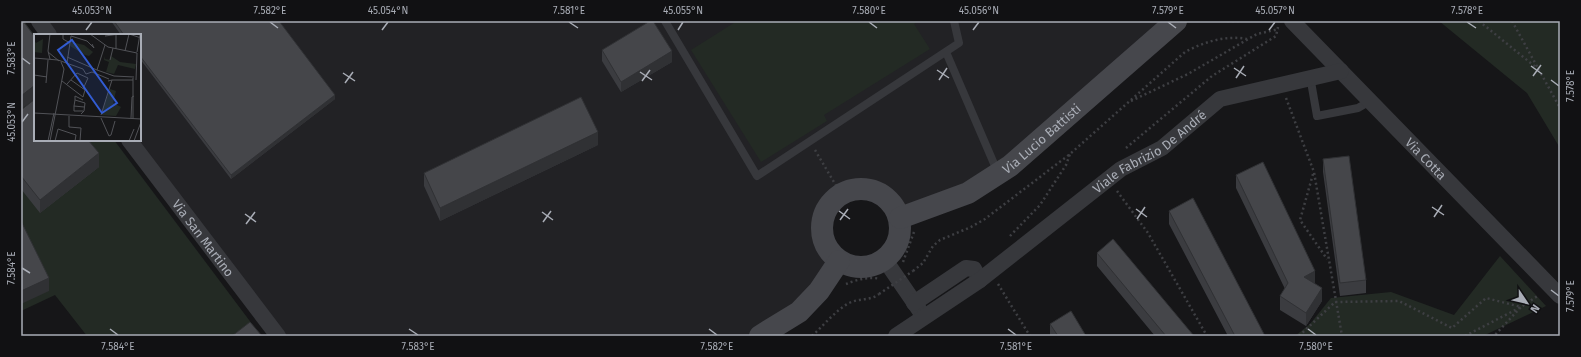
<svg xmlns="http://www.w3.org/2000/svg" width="1581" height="357" viewBox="0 0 1581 357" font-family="'Fira Sans',sans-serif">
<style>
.built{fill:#222225}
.green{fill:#232a24}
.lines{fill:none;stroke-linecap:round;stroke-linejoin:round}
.path{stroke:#3e3f43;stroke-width:2.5;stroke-dasharray:2 3;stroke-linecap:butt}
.lane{stroke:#37383c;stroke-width:8}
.street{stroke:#37383c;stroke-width:16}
.secondary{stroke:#46474c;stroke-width:22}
.path-bridge{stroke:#3e3f43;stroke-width:2.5;stroke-dasharray:2 3;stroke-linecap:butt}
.wall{fill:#3b3c40}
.shaded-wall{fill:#303134}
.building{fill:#45464a;stroke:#303134}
.ticks{fill:none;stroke:#a9adb6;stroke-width:1.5}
.labels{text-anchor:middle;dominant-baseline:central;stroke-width:3.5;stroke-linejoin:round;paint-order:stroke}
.street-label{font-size:13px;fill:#a9adb6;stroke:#111113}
.inset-road{fill:none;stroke:#515257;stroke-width:1}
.view{fill:#325cd3;fill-opacity:0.15;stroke:#325cd3;stroke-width:2}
.inset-edge{fill:none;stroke:#a9adb6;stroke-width:2}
.neatline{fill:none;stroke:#a9adb6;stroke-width:1.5}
.ticks-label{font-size:10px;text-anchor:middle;fill:#a9adb6}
</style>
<rect width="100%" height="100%" fill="#161618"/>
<!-- built -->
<path class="built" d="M39,21H1170L1010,166L900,218L894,206L885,196L872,190L857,188L845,192L833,200L824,213L821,226L822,238L828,250L839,261L760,336H278L129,140H140V35H49Z"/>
<!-- green -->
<path class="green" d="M21,21H24L35,36V140H114L261,336H87L55,295L21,311Z
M737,21H919L914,24L930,49L824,115L827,121L761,162L691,50Z
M1439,21H1560V148L1527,93Z
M1500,256L1546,306L1483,336H1295L1310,324L1331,298L1391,292L1454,315Z"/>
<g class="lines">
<!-- path -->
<path class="path" d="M1227,21H1241
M1479,21L1538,69
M1512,21L1560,108
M1286,98L1314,172L1342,336
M1131,101L1188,74L1257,34L1279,29
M1126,148L1212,76L1276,36L1278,27
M815,150L841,194
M1313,174L1300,220L1327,259
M1117,191L1148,233L1207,336
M1010,236L1040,205L1066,165L1070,154
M903,262L914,232
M913,271L923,263L933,246L940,240L971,227L985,219L1070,154L1185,52C1204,42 1225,35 1247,39
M846,284C856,280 869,276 880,279
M998,284L1030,336
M812,336C824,325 835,311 849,303C859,298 870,301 879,294
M1299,336L1335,302L1399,301L1452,328L1486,298L1521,307L1494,336
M1465,336L1521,307L1539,295"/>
<!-- lane -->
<path class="lane" d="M665,21L757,176L959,43L954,21
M946,52L998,173
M1310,76L1317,116L1358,108L1370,101"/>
<!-- street -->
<g class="street">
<path d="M39,21L49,35"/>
<path id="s1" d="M1292,21L1560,296"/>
<path id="s2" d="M129,140L278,336"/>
<path d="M885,260L920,311"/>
<path d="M914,303L966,268L974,269L980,280"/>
<path id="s3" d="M896,336L980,280L1121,169L1162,148L1220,99L1341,71"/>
</g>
<!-- secondary -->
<g class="secondary">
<circle cx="861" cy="228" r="39"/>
<path id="s4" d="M900,218L968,193L1010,166L1176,21"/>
<path d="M760,336L799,312L819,291L839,261"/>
</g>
<!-- path-bridge -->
<path class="path-bridge" d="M879,294L913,271"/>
</g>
<!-- wall -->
<path class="wall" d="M111,21H279L335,99L231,179L140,59V35H121Z
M602,50L672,62L621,92L602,61Z
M21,110L99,167L40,213L21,189Z
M598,145L440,221L424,186V173Z
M1323,159L1366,280V293L1340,296L1323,172Z
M1236,175L1315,284L1322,301L1306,326L1280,310V296L1285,289L1236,188Z
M1169,211L1265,336H1228L1169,224Z
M1097,253L1194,336H1155L1097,266Z
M1050,324L1086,336H1050Z"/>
<!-- shaded-wall -->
<path class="shaded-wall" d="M672,51V62L621,92V82Z
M35,85V99L21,109V96Z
M335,95V99L231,179V175Z
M598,132V145L440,221V208Z
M99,153V167L40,213V200Z
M1315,271V284L1304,277Z
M49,278V291L21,304V291Z
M1322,288V301L1306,326V313Z"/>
<!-- building -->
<path class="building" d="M21,21H23L35,37V85L21,96Z
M114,21H279L335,95L231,175L140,56V35H124Z
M650,21H653L672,51L621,82L602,50Z
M581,97L598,132L440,208L424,173Z
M35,99V140H88L99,153L40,200L21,176V110Z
M1349,156L1366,280L1340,283L1323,159Z
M1263,162L1315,271L1304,277L1322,288L1306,313L1280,296L1288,283L1236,175Z
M1193,198L1265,336H1235L1169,211Z
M21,221L49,278L21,291Z
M1113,239L1194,336H1166L1097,253Z
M1071,311L1086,336H1058L1050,324Z
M250,322L262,336H232Z"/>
<!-- ticks -->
<path class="ticks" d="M270,22L278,28M569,22L578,28M869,22L877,28M1168,22L1176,28M1467,22L1476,28M86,30L92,22M382,30L388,22M678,30L683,22M973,30L979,22M1269,30L1275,22M22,58L30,64M1531,66L1542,74M1234,68L1246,76M937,70L949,78M640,72L652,80M343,73L355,81M1533,76L1541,65M1236,78L1244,66M939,80L947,68M1551,80L1559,86M642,81L650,70M345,83L353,72M22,122L28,114M1432,207L1444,215M1136,209L1147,217M839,211L850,219M542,212L553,220M245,214L256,222M1434,217L1442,205M1137,219L1145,207M840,220L848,209M543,222L551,211M246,224L255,212M22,268L30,273M1551,290L1559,296M110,329L118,335M409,329L418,335M709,329L717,335M1008,329L1016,335M1308,329L1316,335"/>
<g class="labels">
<!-- street labels -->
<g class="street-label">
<text stroke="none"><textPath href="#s4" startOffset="164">Via Lucio Battisti</textPath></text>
<text stroke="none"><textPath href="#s3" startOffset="314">Viale Fabrizio De André</textPath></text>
<text stroke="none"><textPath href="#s1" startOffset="192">Via Cotta</textPath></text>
<text stroke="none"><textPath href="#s2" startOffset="123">Via San Martino</textPath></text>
</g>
</g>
<!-- overview -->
<g transform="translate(34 34)">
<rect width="107" height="107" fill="#161618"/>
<path d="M9,5L8,19L0,18V6L2,9ZM37,8L50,11L59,18L55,22L51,21L36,12ZM71,22V25L76,26L77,22L86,28L102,30L101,35L84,31L80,40L72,38L75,28L70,26ZM76,55L82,57L79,69L87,73L82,82L67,81Z" fill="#232a24"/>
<path class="inset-road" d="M16,0L14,17L16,25M29,0V5L36,9M56,0L74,13L103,19M95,0L107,4M71,2L86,0M71,11L63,36L80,42L100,43M82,15V1M91,17L95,0M14,18L25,27M103,18L106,0M33,23L63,36M0,24L24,26L49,35L52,40L58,38L75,45M76,26L79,14M33,29L37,2L53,7L60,14L58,10M0,35V41L13,43M78,46H99M102,46L103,19M28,47L49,63L51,56L37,46M12,49L14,26M33,50L43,39L54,44L49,55M41,66V62L49,66M40,72V77H49M0,79L107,85M47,80L50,77L51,69L41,66L40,72L50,73M67,81L78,46L74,47M35,82V93L47,94L46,107M67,84L75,102L77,101L81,87M97,84L98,63L100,62M99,85V44M14,107L20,79M16,107L30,35L27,28M21,107L24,95L42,101L41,107M95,107L100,95M100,107L107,88"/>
<path class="view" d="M38,6L83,69L68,79L24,16Z"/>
<rect width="107" height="107" class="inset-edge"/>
</g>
<!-- border -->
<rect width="1581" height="357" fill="none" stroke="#111113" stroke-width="44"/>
<!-- north arrow -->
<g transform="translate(1527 303) rotate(125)" stroke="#111113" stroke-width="3" paint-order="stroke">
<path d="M0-3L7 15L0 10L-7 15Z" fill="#a9adb6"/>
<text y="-6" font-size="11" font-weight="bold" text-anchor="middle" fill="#a9adb6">N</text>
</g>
<rect x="22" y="22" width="1537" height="313" class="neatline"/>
<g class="ticks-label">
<text x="92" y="14">45.053°N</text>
<text x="270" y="14">7.582°E</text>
<text x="388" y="14">45.054°N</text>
<text x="569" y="14">7.581°E</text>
<text x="683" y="14">45.055°N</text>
<text x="869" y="14">7.580°E</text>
<text x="979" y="14">45.056°N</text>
<text x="1168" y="14">7.579°E</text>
<text x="1275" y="14">45.057°N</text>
<text x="1467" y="14">7.578°E</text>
<text transform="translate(11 58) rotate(-90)" y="4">7.583°E</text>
<text transform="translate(1570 86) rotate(-90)" y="4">7.578°E</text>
<text transform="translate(11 122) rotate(-90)" y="4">45.053°N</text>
<text transform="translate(11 268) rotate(-90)" y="4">7.584°E</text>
<text transform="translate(1570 296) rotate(-90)" y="4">7.579°E</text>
<text x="118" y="350">7.584°E</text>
<text x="418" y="350">7.583°E</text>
<text x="717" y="350">7.582°E</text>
<text x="1016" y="350">7.581°E</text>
<text x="1316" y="350">7.580°E</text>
</g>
</svg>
